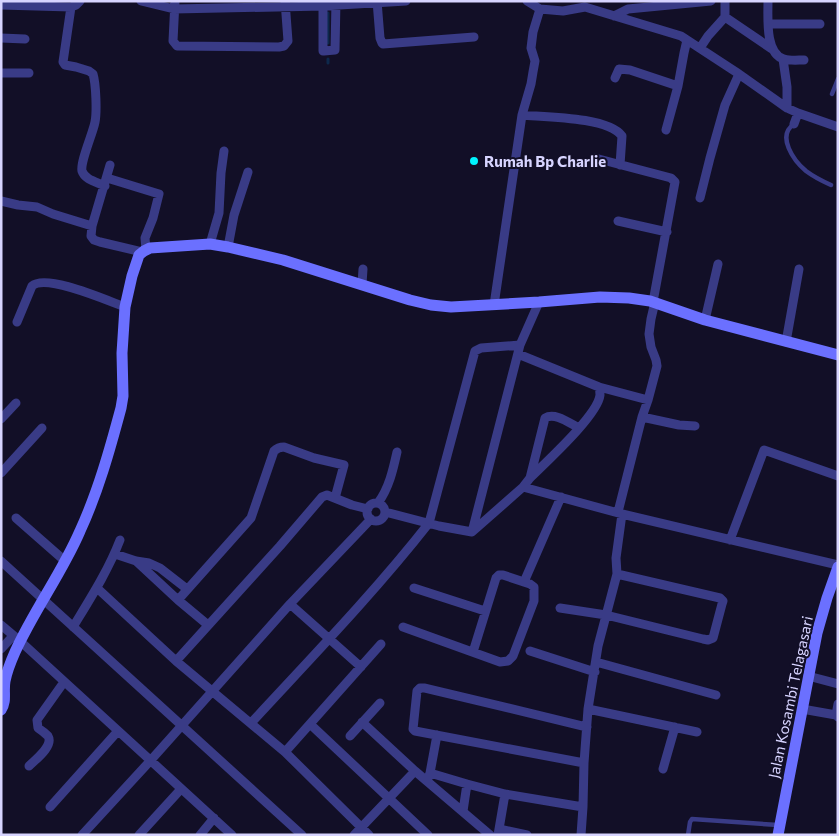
<svg xmlns="http://www.w3.org/2000/svg" width="839" height="836" viewBox="0 0 839 836" font-family="Commissioner,sans-serif">
<style>
.lines{fill:none;stroke-linecap:round;stroke-linejoin:round}
.stream{stroke:#0d284c;stroke-width:3}
.lane{stroke:#393b86;stroke-width:4.5}
.street{stroke:#393b86;stroke-width:9}
.secondary{stroke:#6b70ff;stroke-width:11}
.poi-dot{fill:#00f4ff;stroke:#120f27;stroke-width:2}
.labels{text-anchor:middle;dominant-baseline:central;stroke-width:4;stroke-linejoin:round;paint-order:stroke}
.poi-label{font-size:15px;font-weight:bold;fill:#d7d4ff;stroke:#120f27;text-anchor:start}
.street-label{font-size:15px;fill:#d7d4ff;stroke:#120f27}
</style>
<rect width="100%" height="100%" fill="#120f27"/>
<g class="lines">
<!-- stream -->
<path class="stream" d="M328,43V13
M328,59V63"/>
<!-- lane -->
<path class="lane" d="M832,94L838,79
M794,124C776,136 794,161 806,171C814,177 822,181 831,185
M688,835L690,822L692,819L778,825"/>
<!-- street -->
<path class="street" d="M141,1L174,9L323,6L406,1
M175,1L173,41L177,46L279,47L284,46L288,41L285,1
M323,1V51H324L335,50L336,1
M377,1L380,38L382,43L383,44L474,37
M527,1L540,9L563,11L585,7L681,36L736,72L787,108L798,113L838,127
M768,1C768,18 765,54 784,59C790,61 798,60 804,60
M1,5L71,7L76,5L80,1
M71,7L63,62L65,65L76,67L89,71L93,74C96,84 97,112 95,122C93,133 80,162 82,171C85,180 97,182 105,186
M614,16L628,9L711,1
M725,17L772,49
M769,24H820
M1,38L25,39
M700,48L708,36L725,17V1
M783,59L787,87V108
M1,73H29
M615,78L619,69L630,70L678,86
M522,115C546,117 608,117 622,136L620,165
M794,124L798,113
M666,130L678,86L684,53L687,40
M595,158L671,178L675,182L653,302
M110,165L92,226L91,236L94,240L100,242L142,252
M107,178L159,194L153,218L145,238L146,250
M700,198L710,158L725,105L739,74
M1,201L18,205L37,207L53,214L92,226
M618,221L667,232
M210,244L219,213L221,173L224,151
M228,247L234,215L248,172
M362,284L363,269
M494,305L522,115L531,84L533,72L535,61L531,48L533,32L540,9
M705,320L718,264
M17,322L32,286C46,273 108,301 125,307
M786,342L799,269
M518,354L599,387L648,400
M642,417L679,425L695,426
M1,419L16,403
M1,473L42,428
M530,478L545,418C555,412 569,423 579,428
M523,487L622,514L838,565
M378,503C389,488 393,470 397,452
M367 512a9 9 0 1 1 18 0a9 9 0 1 1-18 0Z
M385,512L439,526L472,532L523,487L530,478C546,462 598,415 600,395C600,391 600,390 599,387
M618,512L642,417L648,400L657,366L656,360L651,347L649,334L651,319L655,302
M16,518L65,561
M472,532L520,345L539,302
M730,540L764,450L838,476
M115,554L136,561L149,563L160,568L187,589
M1,561L302,835
M136,561L178,600L208,625
M524,582L561,497
M97,588L176,661L285,752L369,835
M414,588L485,611
M178,600L251,518L274,451C277,448 280,447 284,447L314,458L344,465L335,498
M290,604L361,667
M560,608L606,615L703,639L708,640L713,638L722,604L723,601L720,598L617,574
M1,625L20,641L232,835
M73,627C90,599 108,571 120,540
M403,627L500,662L508,661L513,656L534,601V587L530,584L503,575H499L496,578L473,652
M1,649L13,636
M530,651L595,672
M176,661L280,546L322,497L327,495L352,505L368,509
M596,662L716,695
M808,676L838,684
M838,704L836,715L838,717
M588,709L697,732
M802,709L836,715
M362,722L415,771L490,835
M251,723C311,658 374,593 429,523L475,351L481,348L520,345
M310,724L428,835
M350,736L380,703
M285,752L381,644
M584,763L415,731L413,729L417,691L420,688H425L587,727
M29,766C35,760 54,746 48,736C45,733 41,730 38,728L37,720L64,682
M663,769L675,727
M430,773L437,735
M427,781L430,773L467,784
M50,807L118,731
M463,811L467,784L505,794L583,807
M499,829L527,835
M82,835L151,760L290,604L371,519
M139,835L181,789
M200,835L214,818
M354,835L415,771
M498,835L505,794
M581,835L583,807L584,763L588,709L598,646L617,574L616,558L622,514"/>
<!-- secondary -->
<path class="secondary" d="M1,710C7,701 3,692 5,681C7,671 11,661 15,652C34,610 62,573 80,531C98,492 110,449 121,408L123,396L122,353L125,307L132,276L139,255L144,251L150,248L210,244L228,247L283,260L410,300L431,305L451,307L539,302L600,297L629,298L650,301L705,320L838,355
M778,835L817,633L827,598L838,567"/>
</g>
<!-- markers -->
<circle class="poi-dot" cx="474" cy="161" r="5"/>
<g class="labels">
<!-- poi labels -->
<g class="poi-label">
<text x="484" y="161">Rumah Bp Charlie</text>
</g>
<!-- street labels -->
<g class="street-label">
<text transform="translate(790 697) rotate(-78)">Jalan Kosambi Telagasari</text>
</g>
</g>
<!-- border -->
<rect width="839" height="836" fill="none" stroke="#d7d4ff" stroke-width="5"/>
</svg>
